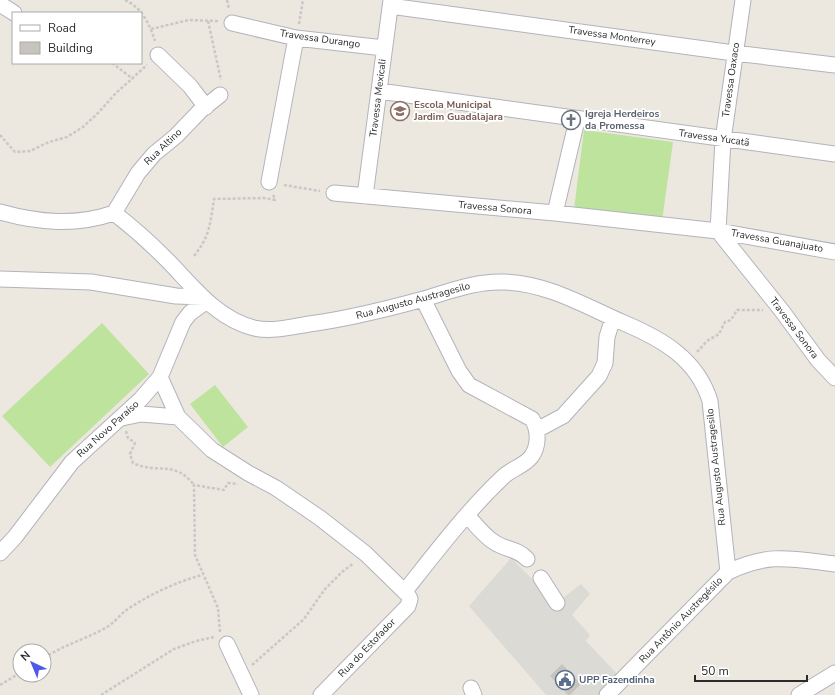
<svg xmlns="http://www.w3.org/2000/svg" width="835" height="695" viewBox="0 0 835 695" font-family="'Nunito Sans',sans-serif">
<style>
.pitch{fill:#bde39d}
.plaza{fill:#dcdad5}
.building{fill:#c7c4be}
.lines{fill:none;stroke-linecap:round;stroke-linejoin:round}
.minor-casing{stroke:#b2b3bd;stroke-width:17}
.path{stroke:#c8c8c8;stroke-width:2.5;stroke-dasharray:3 2;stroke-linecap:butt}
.minor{stroke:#fff;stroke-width:15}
.labels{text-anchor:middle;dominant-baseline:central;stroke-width:3.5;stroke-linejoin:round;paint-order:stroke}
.street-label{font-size:10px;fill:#2b2b2b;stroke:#fff}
.education-label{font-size:10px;font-weight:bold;fill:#785e54;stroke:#fff;text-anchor:start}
.worship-label{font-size:10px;font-weight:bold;fill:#5b616d;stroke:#fff;text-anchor:start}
.service-label{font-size:10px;font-weight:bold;fill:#4e5e75;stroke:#fff;text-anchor:start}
</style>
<rect width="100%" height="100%" fill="#ece8df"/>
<!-- pitch -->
<path class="pitch" d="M584,130L673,142L662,221L574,209Z
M102,323L149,374L50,467L2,416Z
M215,385L248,427L223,447L190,404Z"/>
<!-- plaza -->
<path class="plaza" d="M511,558L537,584L554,605L581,584L590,594L572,615L590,635L586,641L620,677L601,695H546L469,606Z"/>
<!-- building -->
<path class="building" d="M562,664L581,684L570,695H568L550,676Z"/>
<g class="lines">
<!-- minor casing -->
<g class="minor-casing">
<path id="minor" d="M743,0L723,140L718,231L835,252
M0,4L14,13
M390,6L734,53L835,65
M232,23L296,38L384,48
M158,55L190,86L206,107
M379,91L835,154
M269,182L296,38
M334,193L555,213L718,231L782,311L818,360L835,378
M365,196L391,0
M0,212C39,223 76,226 114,213
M114,213C131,226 148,241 163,256C191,283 214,318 254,328C272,332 291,327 309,324C347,319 383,310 420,300C448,292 474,281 504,282C547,283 585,306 624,323C662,339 697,359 710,401L728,572
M114,213L138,173L154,154L176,136L200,111L220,95
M555,213L577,120
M0,279L91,282L176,296L203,297
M160,377L178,417L212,450L248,473L276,488L320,518L366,554L408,595L410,599L408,606L321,695
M122,418L141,414L178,417
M537,430L563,416L599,376L605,363L607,337L613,318
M467,515C475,524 484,536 494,542C505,550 517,548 527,559
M0,553L15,537L72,462L141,399L160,377L183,322L190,313L207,301
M541,578L557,603
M405,591C436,552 467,511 503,477C511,469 524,466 531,457C539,447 539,430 532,419L469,385L459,371L423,299
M227,644L251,695
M471,688L474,695
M607,695L728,572C769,552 792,559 835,564
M799,695L835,673"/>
</g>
<!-- path -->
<path class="path" d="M125,0C142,8 149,23 155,41
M227,0L229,9
M208,21L221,80
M299,24L303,0
M151,29L189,20L218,21
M112,63L133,79
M0,135L15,152L30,151L49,142L67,137L83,127L99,112L116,93L147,65
M284,185L320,191
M194,256C210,236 210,224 214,199L264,198L275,200L273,194
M697,352L707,341L719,334L725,322L731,320L737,310H763
M126,431L128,438L135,443L130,454L133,463C158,475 174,459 194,485
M220,632L218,608L195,555L194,485L224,490L228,483L238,484
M44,658C65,644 87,639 107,627C114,623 119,616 125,611C148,595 176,582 202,575
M252,665L304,619L325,589L342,572L354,563
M0,685L20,673
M101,695L174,649L196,641L214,637"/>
<!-- minor -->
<use href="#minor" class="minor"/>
</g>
<!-- icons -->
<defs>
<g id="school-ring" transform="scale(1)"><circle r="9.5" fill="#fff" stroke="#8d6e63" stroke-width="1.5"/><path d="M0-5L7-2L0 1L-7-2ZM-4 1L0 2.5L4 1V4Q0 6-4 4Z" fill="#8d6e63"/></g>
<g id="church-ring" transform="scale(1)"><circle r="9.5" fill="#fff" stroke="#6b7280" stroke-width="1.5"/><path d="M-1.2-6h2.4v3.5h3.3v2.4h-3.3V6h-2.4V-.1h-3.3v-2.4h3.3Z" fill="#6b7280"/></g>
<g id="civic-ring" transform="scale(1)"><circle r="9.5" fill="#fff" stroke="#5c6f8a" stroke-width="1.5"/><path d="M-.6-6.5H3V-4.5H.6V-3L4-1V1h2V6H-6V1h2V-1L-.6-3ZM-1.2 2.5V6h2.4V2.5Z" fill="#5c6f8a"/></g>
</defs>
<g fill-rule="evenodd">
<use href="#school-ring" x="400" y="111"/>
<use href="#church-ring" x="571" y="120"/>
<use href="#civic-ring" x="565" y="680"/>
</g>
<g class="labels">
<!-- street labels -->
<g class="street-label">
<text transform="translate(612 36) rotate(8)">Travessa Monterrey</text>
<text transform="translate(320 39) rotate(8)">Travessa Durango</text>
<text transform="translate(731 80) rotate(-82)">Travessa Oaxaco</text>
<text transform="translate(378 98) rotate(-83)">Travessa Mexicali</text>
<text transform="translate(714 138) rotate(8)">Travessa Yucatã</text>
<text transform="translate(163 147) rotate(-44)">Rua Altino</text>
<text transform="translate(495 208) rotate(5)">Travessa Sonora</text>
<text transform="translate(777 241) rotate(10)">Travessa Guanajuato</text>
<text transform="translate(413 301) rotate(-15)">Rua Augusto Austragesilo</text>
<text transform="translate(794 328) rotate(53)">Travessa Sonora</text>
<text transform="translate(108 429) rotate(-42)">Rua Novo Paraíso</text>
<text transform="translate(716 467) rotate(-96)">Rua Augusto Austragesilo</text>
<text transform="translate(681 620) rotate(-46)">Rua Antônio Austregésilo</text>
<text transform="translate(367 648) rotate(-46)">Rua do Estofador</text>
</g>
<!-- education labels -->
<g class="education-label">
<text x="414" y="105">Escola Municipal<tspan x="414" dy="12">Jardim Guadalajara</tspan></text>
</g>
<!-- worship labels -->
<g class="worship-label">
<text x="585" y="114">Igreja Herdeiros<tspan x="585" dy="12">da Promessa</tspan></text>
</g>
<!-- service labels -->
<g class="service-label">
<text x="579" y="680">UPP Fazendinha</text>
</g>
</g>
<!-- legend -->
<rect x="12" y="12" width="130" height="52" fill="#ffffff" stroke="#aaaaaa"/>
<rect x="20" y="25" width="20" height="6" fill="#ffffff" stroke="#aaaaaa"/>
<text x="48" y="32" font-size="12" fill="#2b2b2b">Road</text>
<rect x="20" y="42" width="20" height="12" fill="#c7c4be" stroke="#aaaaaa"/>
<text x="48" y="52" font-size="12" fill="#2b2b2b">Building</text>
<!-- north arrow -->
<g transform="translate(32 663) rotate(316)"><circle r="19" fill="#ffffff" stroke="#aaaaaa"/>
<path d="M0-3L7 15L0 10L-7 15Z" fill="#4e59e9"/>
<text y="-6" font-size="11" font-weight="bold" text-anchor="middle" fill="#2b2b2b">N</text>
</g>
<!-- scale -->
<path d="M695 675v6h112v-6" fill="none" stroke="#2b2b2b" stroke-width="2"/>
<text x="701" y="675" font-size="12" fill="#2b2b2b" stroke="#ffffff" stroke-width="3" paint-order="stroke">50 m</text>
</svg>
